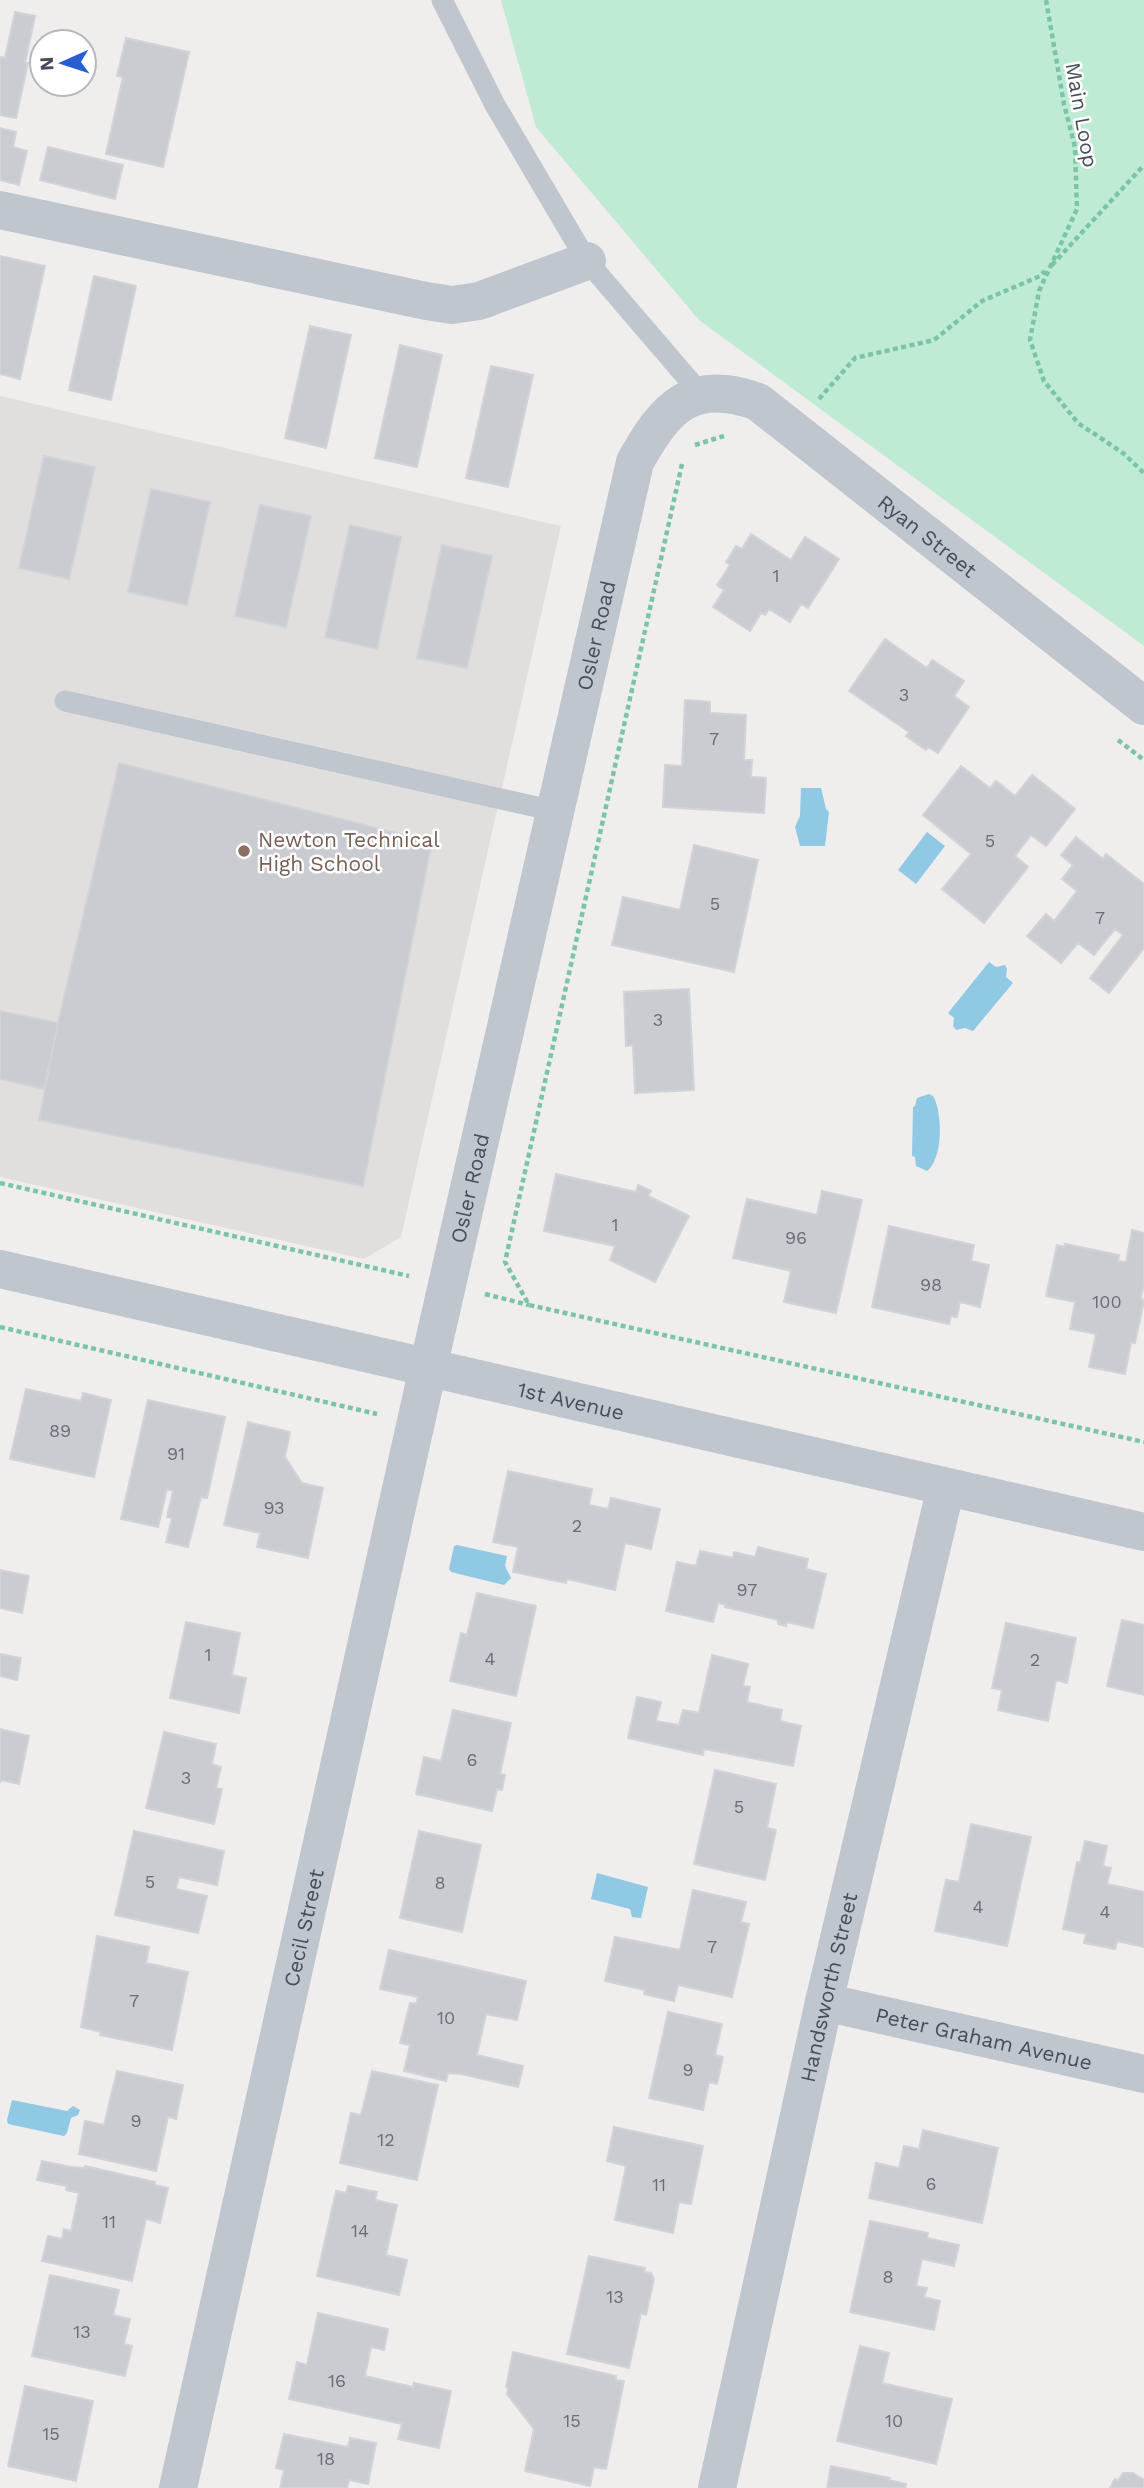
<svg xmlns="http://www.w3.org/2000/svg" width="1144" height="2488" viewBox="0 0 1144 2488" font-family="'Work Sans',sans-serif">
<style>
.education{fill:#e1dfde}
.green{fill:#bfead4}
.water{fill:#90c9e3}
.building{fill:#caccd2;stroke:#d2d3d8;stroke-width:2}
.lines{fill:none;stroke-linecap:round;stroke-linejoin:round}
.path{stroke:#7ac5a8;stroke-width:4.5;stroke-dasharray:5 3.5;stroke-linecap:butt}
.lane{stroke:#bfc6ce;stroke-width:21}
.street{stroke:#bfc6ce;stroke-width:38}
.education-dot{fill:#8d6e63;stroke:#fff;stroke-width:2.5}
.labels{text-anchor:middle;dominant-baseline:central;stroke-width:5;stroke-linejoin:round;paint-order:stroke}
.number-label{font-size:18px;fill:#686e77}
.street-label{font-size:21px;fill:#474e59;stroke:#fff}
.education-label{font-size:21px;fill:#785e54;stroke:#fff;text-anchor:start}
</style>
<rect width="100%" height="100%" fill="#f0eded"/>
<!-- education -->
<path class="education" d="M0,396L561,526L401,1237L364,1259L0,1177Z"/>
<!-- green -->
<path class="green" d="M501,0H1144V646L699,320L536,127Z"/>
<!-- water -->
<path class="water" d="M801,788H821L826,809L829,812L825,846H800L795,827L800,816Z
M927,832L945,846L916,884L898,870Z
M989,962L996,967L1005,965L1007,969L1006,977L1013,983L973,1031L965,1028L956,1030L953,1026L954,1018L948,1013Z
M929,1094L933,1096C943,1113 943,1159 927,1171L916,1166L915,1157L912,1156L913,1107L915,1106L917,1098Z
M457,1545L507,1556L505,1566L511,1578L504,1585L451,1572L449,1569L454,1546Z
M597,1873L648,1887L641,1918L632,1917L630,1909L591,1899Z
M12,2100L67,2111L73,2106L80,2110L78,2115L71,2118L67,2133L64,2136L8,2124L7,2120Z"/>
<!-- building -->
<path class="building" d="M15,12L35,16L25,63H28L16,118L0,115V57L5,58Z
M126,38L189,52L163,167L106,154L123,77L117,76Z
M0,128L16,132L13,147L27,151L19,185L0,180Z
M48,147L123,165L115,199L40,180Z
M0,256L45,266L20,379L0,374Z
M94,276L136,286L111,400L69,390Z
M310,326L351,335L326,448L285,438Z
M400,345L442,355L417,467L375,458Z
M491,366L533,375L508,487L466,478Z
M44,456L95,467L69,579L19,568Z
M151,489L210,502L187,605L128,592Z
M260,505L311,516L286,627L235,616Z
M350,525L401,537L377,649L325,637Z
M751,534L791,560L805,537L839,559L808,608L801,604L790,622L769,609L765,615L761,613L750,631L713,607L724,590L717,585L730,565L726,562L736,546L742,549Z
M442,545L492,556L467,668L417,658Z
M885,639L927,668L932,660L964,681L954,696L969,707L938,753L928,747L926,750L906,736L909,732L849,691Z
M685,700L710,702V713L746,715L744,760H752L751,777L766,778L764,813L663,807L665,765L682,766Z
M119,763L432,842L363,1186L39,1120L58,1023Z
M961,766L990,788L996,781L1015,796L1032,775L1075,809L1046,846L1031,835L1015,856L1028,867L984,923L942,889L971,854L923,815Z
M1076,837L1103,859L1106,854L1144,884V948L1109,993L1090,978L1123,935L1115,929L1094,955L1078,943L1061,963L1027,936L1046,914L1054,921L1077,891L1062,879L1073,865L1061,855Z
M694,845L758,860L734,972L612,945L623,897L680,910Z
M689,989L694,1090L635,1093L633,1045L626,1046L624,992Z
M0,1011L58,1023L44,1089L0,1079Z
M556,1174L636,1192L638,1185L651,1191L648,1196L689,1216L655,1282L610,1260L615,1246L544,1231Z
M822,1191L862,1200L836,1313L784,1302L791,1271L733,1258L747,1199L817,1215Z
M889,1226L974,1245L971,1261L989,1265L980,1307L960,1302L957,1317L951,1316L949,1324L872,1307Z
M1132,1230L1144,1233V1284L1141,1298L1144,1301L1135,1343L1131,1342L1125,1374L1089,1367L1096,1334L1070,1329L1075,1302L1046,1296L1057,1245L1064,1247L1065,1244L1119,1255L1118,1261L1126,1262Z
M26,1389L81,1401L83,1393L111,1400L94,1477L10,1459Z
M148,1400L225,1417L207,1498L201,1497L188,1547L166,1542L172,1518L167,1517L173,1491L167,1489L158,1527L121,1519Z
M248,1422L290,1432L285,1457L302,1483L323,1488L308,1558L257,1547L260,1533L224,1525Z
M508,1471L592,1489L589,1505L608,1509L611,1498L660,1509L651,1549L625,1543L615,1590L567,1579L566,1583L513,1572L518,1547L493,1542Z
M758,1547L808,1559L806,1569L826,1574L813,1628L787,1622L786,1626L778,1624V1620L725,1607L726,1605L718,1603L713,1622L666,1611L677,1562L696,1566L700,1551L733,1558L734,1552L755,1557Z
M0,1570L29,1576L22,1613L0,1608Z
M477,1593L536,1606L516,1696L450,1681L461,1633L467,1635Z
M1122,1620L1144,1625V1695L1107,1686Z
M186,1622L240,1633L232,1675L246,1678L239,1713L170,1698Z
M1006,1623L1076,1638L1067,1683L1056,1680L1048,1721L998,1710L1002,1690L992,1688Z
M0,1654L21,1658L17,1680L0,1676Z
M712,1655L748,1664L743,1686L750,1687L747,1702L782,1710L780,1721L801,1726L793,1766L704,1749L703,1755L628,1738L637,1697L661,1702L656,1721L679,1725L683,1710L699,1713Z
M453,1710L511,1723L500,1774L505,1775L502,1790L497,1789L492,1811L416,1794L424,1757L441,1761Z
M0,1729L29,1736L19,1784L1,1780L0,1783Z
M164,1732L216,1744L212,1764L221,1767L216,1788L222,1789L214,1824L146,1808Z
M715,1770L776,1784L767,1828L776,1830L765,1880L694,1864Z
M971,1824L1031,1837L1007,1946L935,1931L946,1880L959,1882Z
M134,1831L224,1851L217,1885L179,1877L176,1889L207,1896L198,1933L115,1915Z
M419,1831L481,1845L462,1932L400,1918Z
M1085,1841L1107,1846L1103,1866L1111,1868L1107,1884L1144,1892V1947L1117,1941L1115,1949L1084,1943L1086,1934L1063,1929L1077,1862L1080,1863Z
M693,1890L746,1902L741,1922L749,1924L732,1997L678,1985L674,2001L644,1994L645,1990L605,1981L615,1937L680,1950Z
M97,1936L149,1947L146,1963L188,1972L172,2050L100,2035L101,2032L81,2027Z
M389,1950L526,1981L517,2020L486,2014L477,2055L523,2066L518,2087L461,2074L448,2073L446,2081L404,2071L410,2045L400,2043L410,2003L416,2004L418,1997L380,1989Z
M668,2012L722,2024L715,2055L723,2057L717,2084L709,2082L703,2110L649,2098Z
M117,2071L183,2085L176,2119L168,2117L156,2171L79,2154L85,2121L104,2125Z
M372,2071L438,2085L417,2180L340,2163L351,2113L361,2115Z
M614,2127L703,2146L691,2204L679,2202L673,2233L615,2220L626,2166L607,2161Z
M923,2130L998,2148L982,2223L869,2198L876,2163L899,2168L904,2146L919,2149Z
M42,2161L71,2167L85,2168V2166L155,2182V2185L168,2188L160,2223L146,2219L132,2281L42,2261L48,2236L62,2239L64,2229L71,2231L79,2193L66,2190L67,2186L37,2180Z
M348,2186L377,2192L375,2200L397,2205L386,2255L407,2260L399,2295L317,2276L336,2191L346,2193Z
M870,2221L928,2233L927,2238L959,2245L954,2266L922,2259L916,2286L927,2288L924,2297L940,2301L934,2330L850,2312Z
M589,2256L645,2268L644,2272L651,2273L654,2279L646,2315L641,2313L629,2368L567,2354Z
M50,2275L119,2290L113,2315L130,2319L124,2344L132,2346L125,2376L32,2356Z
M318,2313L388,2329L384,2350L371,2347L365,2376L413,2387L414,2383L451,2391L439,2448L398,2439L402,2424L289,2399L297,2362L307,2365Z
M860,2346L889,2353L882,2383L952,2399L936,2464L837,2441Z
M513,2352L616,2376V2380L624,2381L606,2469L594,2467L590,2486L525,2471L534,2429L507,2394L508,2388L506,2387Z
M25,2386L93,2401L76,2481L8,2466Z
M284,2434L348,2447L350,2438L376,2443L368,2484L349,2480L347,2488H280L284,2470L276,2468Z
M831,2466L890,2478L889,2480L906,2484L905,2488H827Z
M1123,2473H1133L1144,2480V2488H1110L1115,2479L1118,2481Z"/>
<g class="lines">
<!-- path -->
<path class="path" d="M1046,0L1064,104L1075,147L1077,209L1039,291L1030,340L1044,381L1078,423L1123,453L1144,473
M1052,265L1144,165
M819,399L855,358L934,340L982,301L1040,276L1045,271
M695,445L724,436
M682,464L505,1262L529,1305L1144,1442
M1118,740L1144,760
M0,1183L409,1276
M485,1294L529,1305
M0,1327L377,1414"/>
<!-- lane -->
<path class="lane" d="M442,0L495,105L587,261L701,394
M65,701L555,811"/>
<!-- street -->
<g class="street">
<path d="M0,210L426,301L452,305L479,301L587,261"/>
<path id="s1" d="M0,1269L1144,1532"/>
<path id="s2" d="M824,2002L1144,2074"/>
<path id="s3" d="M178,2488L428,1368L635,462C666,406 692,378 758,402L1144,706"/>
<path id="s4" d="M717,2488L824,2002L946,1487"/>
</g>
</g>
<!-- markers -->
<circle class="education-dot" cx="244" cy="851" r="7"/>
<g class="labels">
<!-- number labels -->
<g class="number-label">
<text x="776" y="575">1</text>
<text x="904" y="694">3</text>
<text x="714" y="738">7</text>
<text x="990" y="840">5</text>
<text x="715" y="903">5</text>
<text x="1100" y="917">7</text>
<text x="658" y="1019">3</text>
<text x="615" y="1224">1</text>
<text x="796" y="1237">96</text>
<text x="931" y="1284">98</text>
<text x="1107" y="1301">100</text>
<text x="60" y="1430">89</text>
<text x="176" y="1453">91</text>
<text x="274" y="1507">93</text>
<text x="577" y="1525">2</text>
<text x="747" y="1589">97</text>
<text x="208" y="1654">1</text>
<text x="490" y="1658">4</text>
<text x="1035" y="1659">2</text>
<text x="472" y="1759">6</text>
<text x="186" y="1777">3</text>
<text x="739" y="1806">5</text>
<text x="150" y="1881">5</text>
<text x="440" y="1882">8</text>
<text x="978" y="1906">4</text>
<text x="1105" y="1911">4</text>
<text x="712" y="1946">7</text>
<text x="134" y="2000">7</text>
<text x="446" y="2017">10</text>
<text x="688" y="2069">9</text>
<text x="136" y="2120">9</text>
<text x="386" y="2139">12</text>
<text x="931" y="2183">6</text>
<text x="659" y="2184">11</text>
<text x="109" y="2221">11</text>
<text x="360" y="2230">14</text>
<text x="888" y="2276">8</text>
<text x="615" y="2296">13</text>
<text x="82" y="2331">13</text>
<text x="337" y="2380">16</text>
<text x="572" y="2420">15</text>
<text x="894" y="2420">10</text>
<text x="51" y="2433">15</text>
<text x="326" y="2458">18</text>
</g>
<!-- street labels -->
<g class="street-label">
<text transform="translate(1082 115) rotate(80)">Main Loop</text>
<text stroke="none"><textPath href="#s3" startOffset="2448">Ryan Street</textPath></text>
<text stroke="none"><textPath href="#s3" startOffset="1899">Osler Road</textPath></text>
<text stroke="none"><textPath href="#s3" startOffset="1332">Osler Road</textPath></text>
<text stroke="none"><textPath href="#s1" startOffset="586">1st Avenue</textPath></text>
<text stroke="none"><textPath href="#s3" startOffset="574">Cecil Street</textPath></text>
<text stroke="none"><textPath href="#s4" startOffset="513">Handsworth Street</textPath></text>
<text stroke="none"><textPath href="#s2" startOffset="164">Peter Graham Avenue</textPath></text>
</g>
<!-- education labels -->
<g class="education-label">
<text x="258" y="839">Newton Technical<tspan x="258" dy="24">High School</tspan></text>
</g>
</g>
<!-- north arrow -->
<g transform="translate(63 63) rotate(267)"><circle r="33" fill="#ffffff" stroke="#b5b8bd" stroke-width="2"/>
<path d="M0-5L12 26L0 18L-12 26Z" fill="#295ece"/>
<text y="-10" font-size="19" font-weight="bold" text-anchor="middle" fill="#474e59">N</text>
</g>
</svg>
